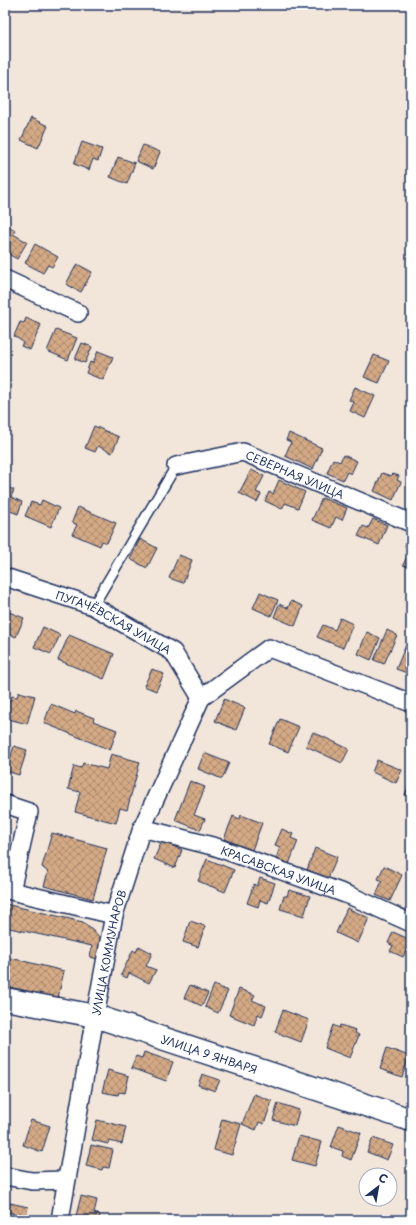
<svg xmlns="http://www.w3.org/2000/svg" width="416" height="1225" viewBox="0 0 416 1225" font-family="'Playpen Sans',sans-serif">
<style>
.building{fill:url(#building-cross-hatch);stroke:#1b2f5e}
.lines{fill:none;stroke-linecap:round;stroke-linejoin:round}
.lane-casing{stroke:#1b2f5e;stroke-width:12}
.street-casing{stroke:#1b2f5e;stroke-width:20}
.secondary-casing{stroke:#1b2f5e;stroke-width:25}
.lane{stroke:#fff;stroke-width:9}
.street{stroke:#fff;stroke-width:17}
.secondary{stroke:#fff;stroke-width:22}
.labels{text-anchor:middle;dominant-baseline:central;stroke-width:3.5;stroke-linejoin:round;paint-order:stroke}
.street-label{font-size:11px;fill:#1b2f5e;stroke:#fff}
</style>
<defs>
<pattern id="building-cross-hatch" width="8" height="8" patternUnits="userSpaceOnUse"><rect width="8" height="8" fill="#d4aa85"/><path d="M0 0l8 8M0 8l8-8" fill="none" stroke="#ab8b70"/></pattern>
</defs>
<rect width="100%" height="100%" fill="#f2e6da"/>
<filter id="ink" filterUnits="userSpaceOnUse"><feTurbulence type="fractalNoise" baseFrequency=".025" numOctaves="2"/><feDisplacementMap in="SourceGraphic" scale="8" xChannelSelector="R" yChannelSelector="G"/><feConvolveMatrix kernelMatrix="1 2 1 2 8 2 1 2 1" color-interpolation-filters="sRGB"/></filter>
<g filter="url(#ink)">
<!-- building -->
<path class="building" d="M31,118L48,126L38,148L21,140Z
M82,142L102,149L98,161L93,159L89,170L74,164Z
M143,145L160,152L153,169L136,161Z
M118,157L135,163L127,184L110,177Z
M5,224L15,230L13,234L27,242L17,259L5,252Z
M35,244L58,257L52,267L48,265L43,273L25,263Z
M77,264L92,272L81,292L66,284Z
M26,318L41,325L30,350L21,346L23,342L14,336L20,322L24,323Z
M56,330L77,338L68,360L47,351Z
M82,343L92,347L85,363L75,359Z
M98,351L113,357L103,380L86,373L90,362L93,363Z
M374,355L389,361L379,383L364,377Z
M355,387L375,396L365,418L350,411L354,402L349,400Z
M94,426L119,437L112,453L98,446L95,452L85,448Z
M289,433L322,448L313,469L285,456L291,442L286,440Z
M343,455L357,461L351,474L347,472L343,480L327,473L333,459L340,462Z
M251,470L264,476L256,492L261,494L257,502L239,493Z
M382,473L391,476L393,474L399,476L397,480L401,482L393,500L374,491Z
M279,480L305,492L298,508L285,503L282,509L265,501L269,492L273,494Z
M5,486L14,490L11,497L22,502L18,514L5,509Z
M322,498L347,508L342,520L336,517L331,528L312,520Z
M42,500L59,508L51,527L25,516L31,502L40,505Z
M78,507L116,523L107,543L102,541L100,546L72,534L77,525L72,522Z
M373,519L387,525L379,545L358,536L363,526L368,528Z
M409,536L411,537V568L403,565L411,548L405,546Z
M140,539L157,548L147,568L130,559Z
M179,555L192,560L183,583L169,578Z
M260,592L278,600L271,616L253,608Z
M291,601L303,606L295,626L274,617L279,604L288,608Z
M9,612L24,618L16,637L5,632V622Z
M340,618L353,624L343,648L317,637L323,625L335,630Z
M43,627L60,635L51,654L34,647Z
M387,630L397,635L384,664L374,660Z
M367,632L380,638L371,660L358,654Z
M69,635L114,654L104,679L58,660Z
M408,640L411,641L410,674L396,669Z
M152,669L164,674L156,691L144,686Z
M19,692L35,696L27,724L5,718V700L10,701L12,696L17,697Z
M224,699L245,708L236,730L215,721Z
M51,704L75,714L76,711L94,718L93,721L117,730L110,750L44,723Z
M280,719L299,727L288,752L269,744Z
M313,732L349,749L342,763L306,746Z
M14,746L27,750L19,775L6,771Z
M204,753L229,763L222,779L198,769Z
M111,754L140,762L127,810L120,808L116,823L75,812L80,792L68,789L74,766L81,768L83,763L107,769Z
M377,760L402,770L396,783L372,772Z
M411,779V797L405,795Z
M190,781L205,787L194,815L205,819L200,830L175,820Z
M241,815L262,823L252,850L224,839L233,816L240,819Z
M282,829L293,834L291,838L298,841L289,864L276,859L280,847L275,845Z
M52,833L107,848L93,899L44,886L48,872L42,867Z
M162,841L182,850L175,868L154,859Z
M315,848L337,857L328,878L307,870Z
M207,859L234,870L225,892L198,881Z
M384,866L402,875L390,901L376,895L382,881L378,879Z
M260,878L275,883L268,903L260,900L258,907L247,903L254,884L257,886Z
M289,890L310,896L304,916L280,909L284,896H287Z
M5,904L83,922L102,939L98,959L90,957L92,946L5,927Z
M347,908L369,918L358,943L336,933Z
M190,921L205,926L198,947L183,942Z
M393,932L411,940L403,957L390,951L393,946L388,943Z
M139,946L152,953L146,966L156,970L149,983L129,973L127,978L121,975L133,950L136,952Z
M11,958L64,971L58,998L5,986Z
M190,985L208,993L202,1006L184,998Z
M214,985L228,991L218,1013L205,1007Z
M239,989L255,995L252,1000L266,1006L262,1016L258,1014L254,1025L229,1015Z
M283,1010L309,1020L301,1042L275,1032Z
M333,1025L339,1028L340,1025L356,1030L355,1033L359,1035L350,1058L325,1048Z
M387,1048L409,1056L402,1077L380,1069Z
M144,1052L173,1062L166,1081L131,1068L136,1056L142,1058Z
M108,1070L129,1076L125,1093L119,1092L118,1095L102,1092Z
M202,1074L220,1080L215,1091L198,1085Z
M254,1094L272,1101L264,1124L259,1122L256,1130L242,1124Z
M278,1103L299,1110L295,1126L273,1120Z
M222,1119L241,1124L232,1155L214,1150Z
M31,1120L50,1126L42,1152L23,1145Z
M97,1120L126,1127L122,1144L109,1141L108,1144L92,1140Z
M339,1125L361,1133L351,1160L342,1156L343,1151L331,1147Z
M299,1136L322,1142L315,1166L292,1160Z
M373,1138L393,1145L387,1160L367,1152Z
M91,1145L113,1150L109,1168L103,1167L102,1170L86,1166Z
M81,1196L97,1200L94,1213L100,1215L98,1220H75Z
M10,1203L28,1207L25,1220H12L14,1214L8,1212Z"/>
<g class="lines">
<!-- lane casing -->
<g class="lane-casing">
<path id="lane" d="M93,606L176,466"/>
</g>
<!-- street casing -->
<g class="street-casing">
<g id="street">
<path d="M5,279L78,313"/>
<path id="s1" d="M176,466L243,452L411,523"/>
<path id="s2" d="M5,577L93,606L173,652L201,698"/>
<path d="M5,804L29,812L11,891L114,915"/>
<path id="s3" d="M142,828L216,847L351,896L411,923"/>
<path d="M5,1176L32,1181L66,1180"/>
<path id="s4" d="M60,1220L95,1016L114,915L142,828L201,698L269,648L411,703"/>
</g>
</g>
<!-- secondary casing -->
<g class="secondary-casing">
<g id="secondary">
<path id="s5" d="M5,999L95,1016L411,1120"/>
</g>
</g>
<!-- lane -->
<use href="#lane" class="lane"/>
<!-- street -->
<use href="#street" class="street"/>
<!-- secondary -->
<use href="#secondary" class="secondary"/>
</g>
</g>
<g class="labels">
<!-- street labels -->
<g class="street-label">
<text stroke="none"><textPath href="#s1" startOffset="125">СЕВЕРНАЯ УЛИЦА</textPath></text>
<text stroke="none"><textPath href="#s2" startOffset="118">ПУГАЧЁВСКАЯ УЛИЦА</textPath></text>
<text stroke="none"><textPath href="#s3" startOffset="143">КРАСАВСКАЯ УЛИЦА</textPath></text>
<text stroke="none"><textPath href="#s4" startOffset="272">УЛИЦА КОММУНАРОВ</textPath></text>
<text stroke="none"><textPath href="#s5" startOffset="212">УЛИЦА 9 ЯНВАРЯ</textPath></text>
</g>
</g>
<!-- margin -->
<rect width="416" height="1225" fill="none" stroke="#fff" stroke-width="20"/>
<rect x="10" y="10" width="396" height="1205" fill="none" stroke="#1b2f5e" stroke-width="1.5" filter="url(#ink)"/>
<!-- north arrow -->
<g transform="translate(378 1187) rotate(31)"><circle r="19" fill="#ffffff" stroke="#a4acbf"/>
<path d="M0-3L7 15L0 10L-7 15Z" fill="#1b2f5e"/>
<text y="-6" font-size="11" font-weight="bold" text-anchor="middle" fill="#1b2f5e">С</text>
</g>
</svg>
